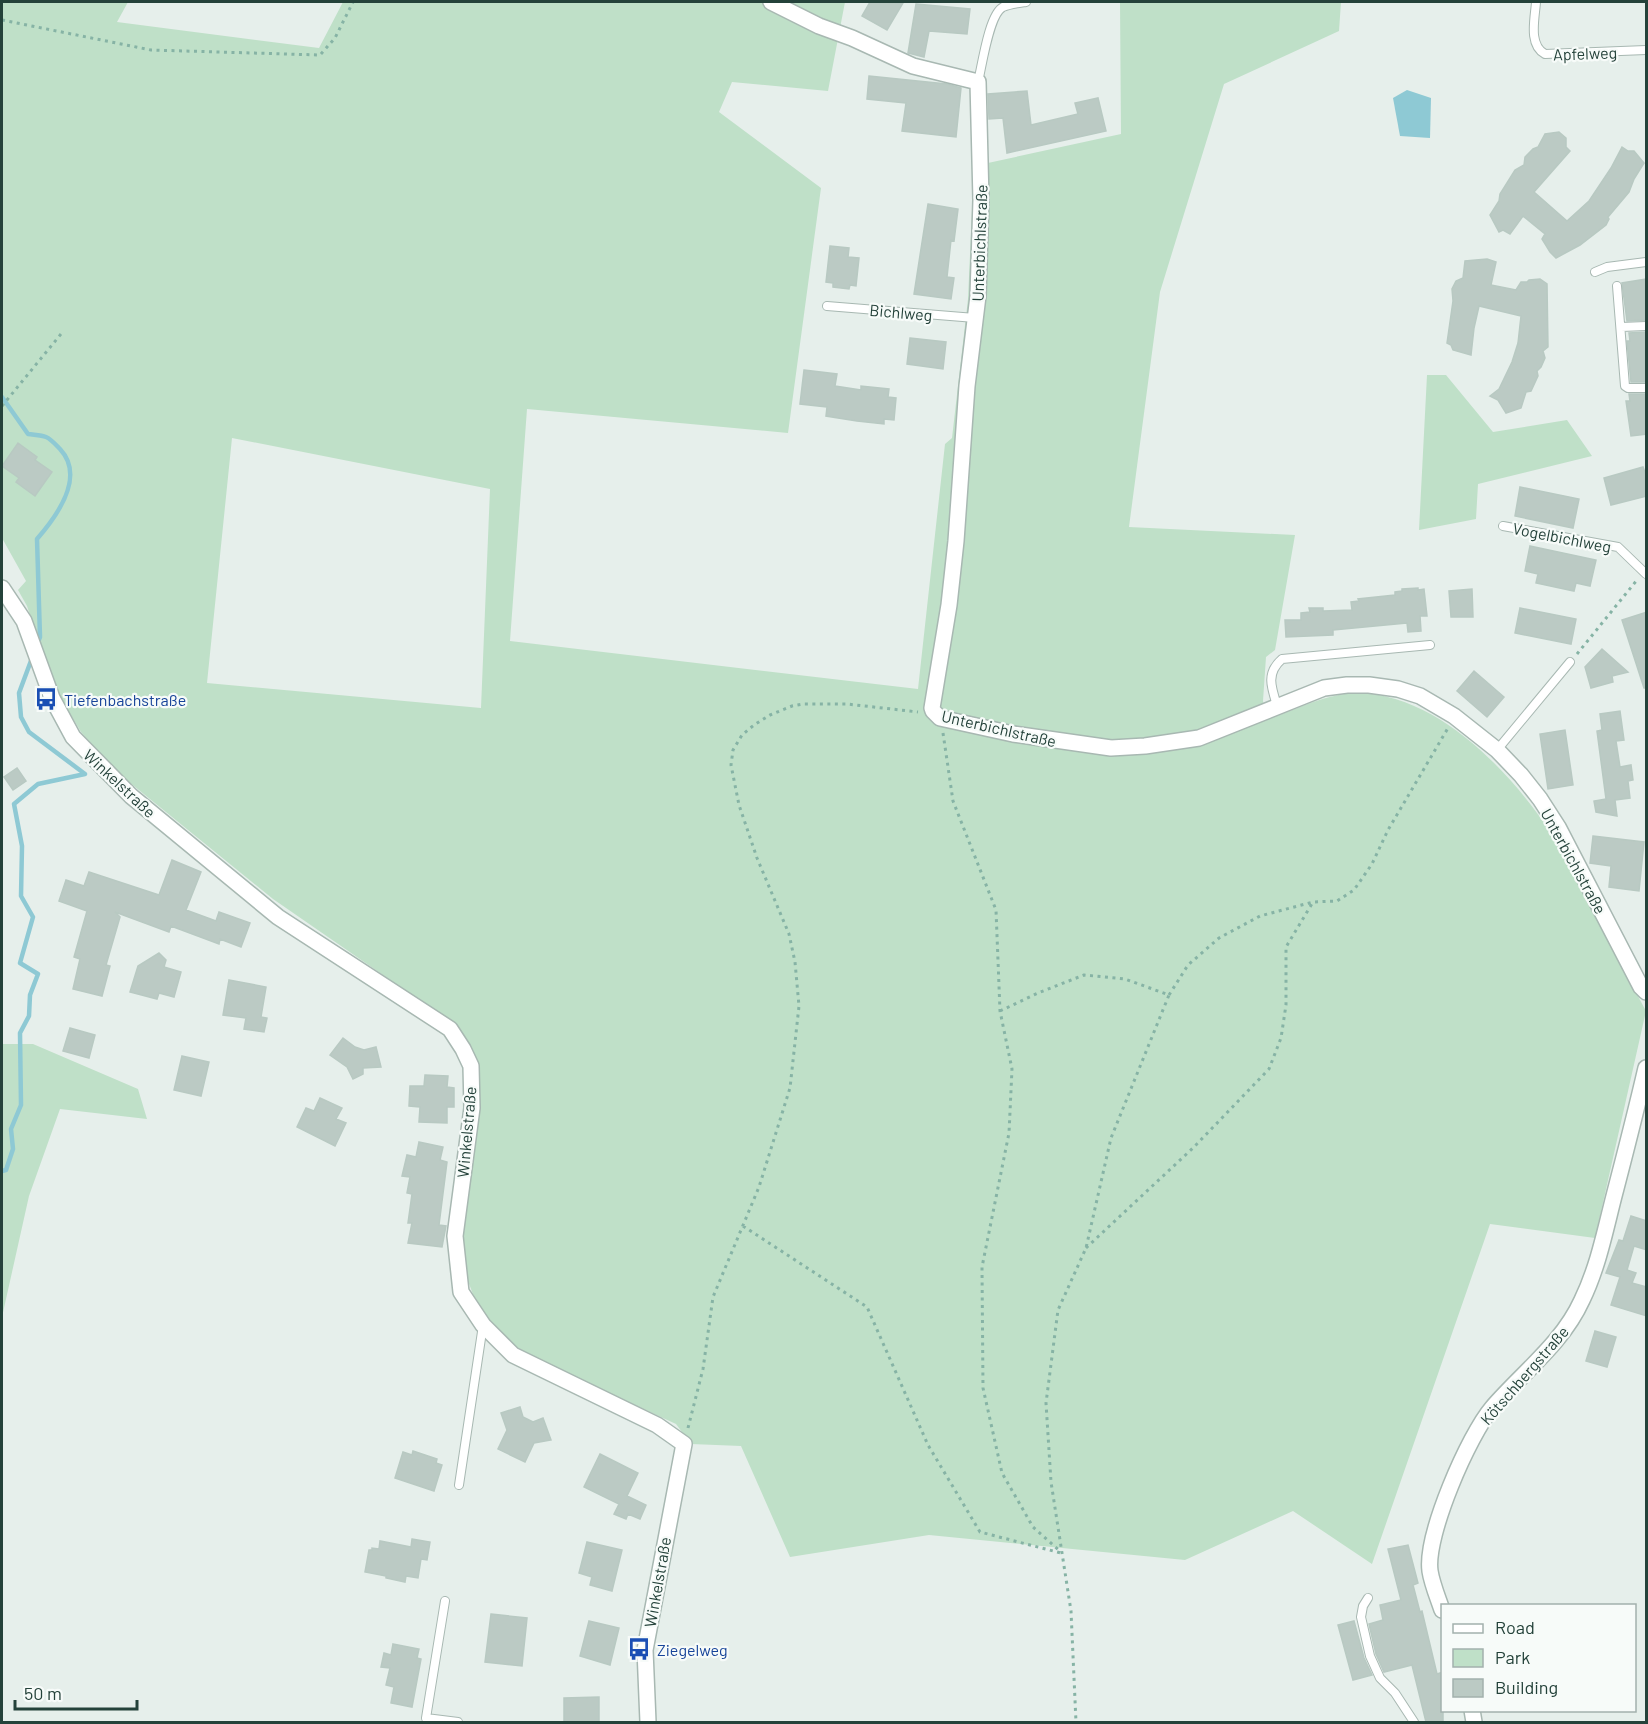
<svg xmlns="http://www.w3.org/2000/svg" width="1648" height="1724" viewBox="0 0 1648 1724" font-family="Barlow,sans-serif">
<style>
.green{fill:#bfe0c8;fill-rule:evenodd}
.water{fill:#8ec9d4}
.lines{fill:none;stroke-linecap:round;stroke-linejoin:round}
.stream{stroke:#8ec9d4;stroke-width:4.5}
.building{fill:#bbcac4;stroke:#b8c9c2;stroke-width:1.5}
.service-casing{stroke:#a8b8b2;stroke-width:10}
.minor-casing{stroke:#a8b8b2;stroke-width:18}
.path{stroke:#86b3a5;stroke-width:3;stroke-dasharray:3 4.5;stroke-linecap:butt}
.service{stroke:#fff;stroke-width:8}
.minor{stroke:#fff;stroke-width:15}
.labels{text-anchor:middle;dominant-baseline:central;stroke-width:4.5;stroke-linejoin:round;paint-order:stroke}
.street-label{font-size:16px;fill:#24423a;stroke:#f7fbf9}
.transit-label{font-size:16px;fill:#164399;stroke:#f7fbf9;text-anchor:start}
</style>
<rect width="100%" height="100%" fill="#e6efeb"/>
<!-- green -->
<path class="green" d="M2,2H128L117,22L319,48L343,2H845L828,91L732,82L719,112L821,188L788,433L527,409L510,641L918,689L945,444L952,438L968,299L974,166L1121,134L1120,2H1341L1339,31L1224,84L1160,292L1129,527L1295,535L1275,650L1266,657L1263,701L1267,719C1298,710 1325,693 1359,693C1437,695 1508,769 1549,830C1561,849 1571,871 1581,890C1603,931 1624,971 1646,1011L1595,1238L1490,1224L1372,1564L1293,1511L1185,1560L929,1535L790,1557L741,1446L691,1444L676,1424L546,1364L513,1345L489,1323L474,1297L465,1273L462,1240L480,1107V1082L475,1060L438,1013L273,899L113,769L81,732L53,685L27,606L18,590L26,581L2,538ZM232,438L490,489L481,708L207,683Z
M1427,375H1446L1493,432L1567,420L1592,456L1478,484L1476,519L1419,530Z
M2,1044H33L138,1089L147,1119L60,1109L29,1196L2,1317Z"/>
<!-- water -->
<path class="water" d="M1407,90L1431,98L1430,138L1400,136L1393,98Z"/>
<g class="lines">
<!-- stream -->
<path class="stream" d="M2,397L28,434C34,435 41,435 46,437C51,439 56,445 60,449C86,477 57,516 37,539L40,637L37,645
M2,1171L6,1170L13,1149L11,1129L21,1105L20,1033L29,1016L30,995L38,974L20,963L33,917L21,896L22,846L14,804L38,784L85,774L29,732L21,717L19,693L32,658"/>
</g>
<!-- building -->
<path class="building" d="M870,2L903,3L887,30L862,16Z
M916,4L970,9L967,34L929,31L924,57L908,53Z
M869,76L947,84L961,88L956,137L902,131L906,103L867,99Z
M1027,91L1031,125L1078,114L1075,103L1098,98L1106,131L1007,153L1003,118L989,119L988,94Z
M1559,132L1566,138V147L1570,151L1534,192L1567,221L1589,201L1611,168L1622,147L1628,151H1634L1644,163L1634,179L1629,192L1608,217L1609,219L1606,225L1580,245L1556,258L1550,252L1542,239L1545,234L1523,216L1510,234L1503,230L1499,232L1490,215L1499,201L1500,194L1515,170L1524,165L1525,157L1533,149L1538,147L1545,134Z
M928,204L958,209L954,241L951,240L947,277L954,278L951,299L914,294Z
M830,246L849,248L848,257L859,258L856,286L850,285L849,289L833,287V283L826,282Z
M1487,259L1496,262L1491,285L1516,290L1521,282H1527L1529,280L1540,279L1547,284L1548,347L1543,351L1545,358L1541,367L1537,371L1538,376L1531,391L1526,392L1521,408L1506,413L1498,400L1490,396L1499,389L1512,362L1518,343L1521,316L1479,306L1474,328L1471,355L1453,350L1451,345L1447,343L1453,301L1452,289L1456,281L1463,278L1465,261Z
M1647,279V320L1627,321L1622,283Z
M1647,332V382H1631L1627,341H1630L1629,333Z
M910,338L946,342L943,369L907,364Z
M804,370L837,374L835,386L861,390V386L889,389L888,397L896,398L894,420L884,419V424L857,421L826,416L827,407L800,404Z
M1629,394H1647V434L1631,436L1626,401H1630Z
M18,443L37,457L35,460L52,472L35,496L16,482L19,478L2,466Z
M1643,467L1647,478V496L1611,505L1604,478Z
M1520,487L1579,499L1573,528L1515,516Z
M1530,546L1596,560L1590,586L1576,583L1574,591L1536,583L1538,574L1525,571Z
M1418,588V590L1424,589L1427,616H1420L1421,631L1408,632L1407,623L1333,630V635L1286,637L1285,620H1301V613L1310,612L1309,608H1323V611L1352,610L1351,602L1359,601L1358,599L1395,595V592L1402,591V589Z
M1472,589L1473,617H1451L1449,591Z
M1520,608L1576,619L1571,644L1515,633Z
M1647,612V688H1644L1622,620Z
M1602,649L1628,672L1612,676L1613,682L1591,688L1585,667Z
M1474,671L1504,697L1487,717L1457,691Z
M1620,711L1624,740L1616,741L1620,767L1631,765L1633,780L1628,781L1630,798L1615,800L1617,816L1596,812L1594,801L1606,799L1597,731L1602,730L1600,714Z
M1565,730L1573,785L1548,789L1540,734Z
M17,768L26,781L13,790L4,777Z
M1593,836L1644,842L1639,891L1609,887L1611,866L1590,863Z
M172,860L201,872L186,910L216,921L219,912L250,923L241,947L220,939L219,944L171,926L169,932L115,912L120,917L106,965L110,966L102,996L73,989L80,959L74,957L87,911L59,901L66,880L84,886L89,872L159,895Z
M159,953L166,960L164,967L181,972L174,997L159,993L157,999L130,992L138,966Z
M229,980L266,987L261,1017L267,1018L264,1032L244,1029L246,1018L223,1015Z
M70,1028L95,1035L89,1058L63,1051Z
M343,1038L355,1047L364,1050L376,1047L381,1067L363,1068V1074L353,1079L347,1067L330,1055Z
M182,1056L209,1062L201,1096L174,1090Z
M425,1075L448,1076L447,1087L454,1088V1107H447V1123L419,1122L420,1107L409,1106L410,1086H424Z
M320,1098L342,1108L336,1119L346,1123L335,1146L297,1127L306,1108L314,1111Z
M419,1142L443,1147L440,1160L447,1162L439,1225L446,1226L442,1247L408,1243L412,1223H408L412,1194L407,1193L410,1177L402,1176L407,1155L416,1157Z
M1631,1216L1647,1221V1250L1634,1246L1627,1270L1636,1273L1632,1283L1647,1287V1316L1611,1305L1620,1277L1606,1273L1619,1240L1623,1241Z
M1595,1331L1616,1337L1607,1367L1586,1361Z
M520,1407L523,1417L533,1422L543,1418L551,1440L534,1443L525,1462L498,1449L507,1430L501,1413Z
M413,1451L437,1459L436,1463L442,1465L434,1491L395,1478L403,1452L412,1455Z
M600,1454L638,1473L627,1496L646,1505L640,1519L628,1514L626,1519L614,1514L619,1504L584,1487Z
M412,1539L430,1542L427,1560L421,1559L418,1578L406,1576L405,1582L386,1578V1576L365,1572L369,1550H372V1548L379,1549L380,1541L411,1547Z
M587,1542L622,1550L612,1591L590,1585L592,1577L579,1573Z
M1408,1545L1418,1583L1413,1585L1420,1612L1422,1611L1437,1674L1443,1672V1722H1426L1412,1665L1384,1672L1376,1654L1369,1624L1383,1620L1380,1605L1401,1600L1388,1549Z
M491,1614L527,1618L522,1666L485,1662Z
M589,1621L619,1628L610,1665L580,1656Z
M1354,1621L1364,1658L1372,1675L1353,1680L1338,1625Z
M393,1644L419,1649L417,1658L421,1659L412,1707L391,1703L394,1687L386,1685L390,1668L381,1667L384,1653L391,1655Z
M599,1697V1722H564V1698Z"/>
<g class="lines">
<!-- service casing -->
<g class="service-casing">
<path id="service" d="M1536,2C1535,18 1528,45 1545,54L1646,50
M978,82C982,66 989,14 1003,7C1010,4 1019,3 1026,2
M1595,272L1607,267L1646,262
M1617,286L1625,386L1628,388H1646
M827,306L975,318
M1621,327L1646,326
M1503,526L1618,547L1646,574
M1277,705C1271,687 1266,673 1282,659L1430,645
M1497,750L1570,662
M459,1485L483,1325
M1368,1598L1363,1606L1361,1617L1370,1656L1380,1678L1395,1693L1414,1722
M445,1601L426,1718L458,1722"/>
</g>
<!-- minor casing -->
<g class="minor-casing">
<path id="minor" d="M771,2L819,26L852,38L913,66L978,82L981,200L978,296L967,386L956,541L949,605L932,708L933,711L940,718L1013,734L1111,748L1145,746L1199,738L1324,688L1347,685H1369L1398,689L1420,696L1454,716L1497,750L1521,775L1540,799L1558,827L1641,987L1646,992
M2,588L24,621L52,698L73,737L131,796L278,917L450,1029L463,1049L471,1066L472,1108L455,1236L461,1292L483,1325L513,1355L657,1425L684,1444L645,1650L648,1722
M1442,1610C1438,1598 1432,1584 1430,1571C1425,1535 1469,1435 1492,1408C1523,1372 1562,1344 1582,1300C1598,1267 1605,1231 1614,1196C1625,1154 1636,1111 1646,1068
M1472,1710L1474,1722"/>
</g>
<!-- path -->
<path class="path" d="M2,20L151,50L320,55L335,38L353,2
M2,406L61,334
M1577,654L1637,580
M943,733L953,801L996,910L1000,1011L1012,1069L1009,1133L982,1267L983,1388L1002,1473L1033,1527L1061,1552
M1169,995L1188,965L1219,938L1260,916L1313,902L1337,901L1354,890L1372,864L1388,830L1448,728
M1000,1011L1038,993L1084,975L1125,979L1169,995L1111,1138L1086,1248L1058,1310L1046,1403L1051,1482L1071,1611L1076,1722
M743,1226L867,1307L928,1445L980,1532L1061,1553
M1086,1248L1194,1147L1269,1069L1281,1038L1286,1005V947L1313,902
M688,1428L703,1369L713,1297L759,1187L790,1088L799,1006L795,962L789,934L757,858L739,805L731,765L733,750L742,735L754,725L770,715L792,706L803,704H847L918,712"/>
<!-- service -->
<use href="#service" class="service"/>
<!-- minor -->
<use href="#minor" class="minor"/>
</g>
<!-- icons -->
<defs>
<g id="bus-bare" transform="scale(1.8)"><path d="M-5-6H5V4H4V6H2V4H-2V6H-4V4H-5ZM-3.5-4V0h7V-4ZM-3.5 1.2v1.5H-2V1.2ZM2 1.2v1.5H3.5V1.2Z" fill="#1a4fb4" stroke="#f7fbf9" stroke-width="2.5" paint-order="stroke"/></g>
</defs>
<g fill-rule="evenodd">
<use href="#bus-bare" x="46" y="699"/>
<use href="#bus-bare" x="639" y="1649"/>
</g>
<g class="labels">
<!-- street labels -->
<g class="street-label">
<text transform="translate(1585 53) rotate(-2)">Apfelweg</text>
<text transform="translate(979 243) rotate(-88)">Unterbichlstraße</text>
<text transform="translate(901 312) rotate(5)">Bichlweg</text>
<text transform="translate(1562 537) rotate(11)">Vogelbichlweg</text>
<text transform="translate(999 728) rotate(13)">Unterbichlstraße</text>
<text transform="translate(120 783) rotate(43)">Winkelstraße</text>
<text transform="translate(1574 861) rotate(61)">Unterbichlstraße</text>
<text transform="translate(466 1132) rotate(-85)">Winkelstraße</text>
<text transform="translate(1524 1375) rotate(-49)">Kötschbergstraße</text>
<text transform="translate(657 1582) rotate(-80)">Winkelstraße</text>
</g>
<!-- transit labels -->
<g class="transit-label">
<text x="64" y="699">Tiefenbachstraße</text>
<text x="657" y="1649">Ziegelweg</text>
</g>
</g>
<!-- border -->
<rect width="1648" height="1724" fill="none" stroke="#24423a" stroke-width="6"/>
<!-- legend -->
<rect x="1441" y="1604" width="195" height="108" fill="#f7fbf9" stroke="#a3b1ad" stroke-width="1.5"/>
<rect x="1453" y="1624" width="30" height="9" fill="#ffffff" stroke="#a3b1ad" stroke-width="1.5"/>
<text x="1495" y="1634" font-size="18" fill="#24423a">Road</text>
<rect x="1453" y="1649" width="30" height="18" fill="#bfe0c8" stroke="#a3b1ad" stroke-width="1.5"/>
<text x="1495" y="1664" font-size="18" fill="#24423a">Park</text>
<rect x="1453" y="1679" width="30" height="18" fill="#bbcac4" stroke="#a3b1ad" stroke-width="1.5"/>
<text x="1495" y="1694" font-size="18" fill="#24423a">Building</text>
<!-- scale -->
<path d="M15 1700v9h122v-9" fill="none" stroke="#24423a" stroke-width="3"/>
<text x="24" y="1700" font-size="18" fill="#24423a" stroke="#f7fbf9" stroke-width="4.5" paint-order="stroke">50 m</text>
</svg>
